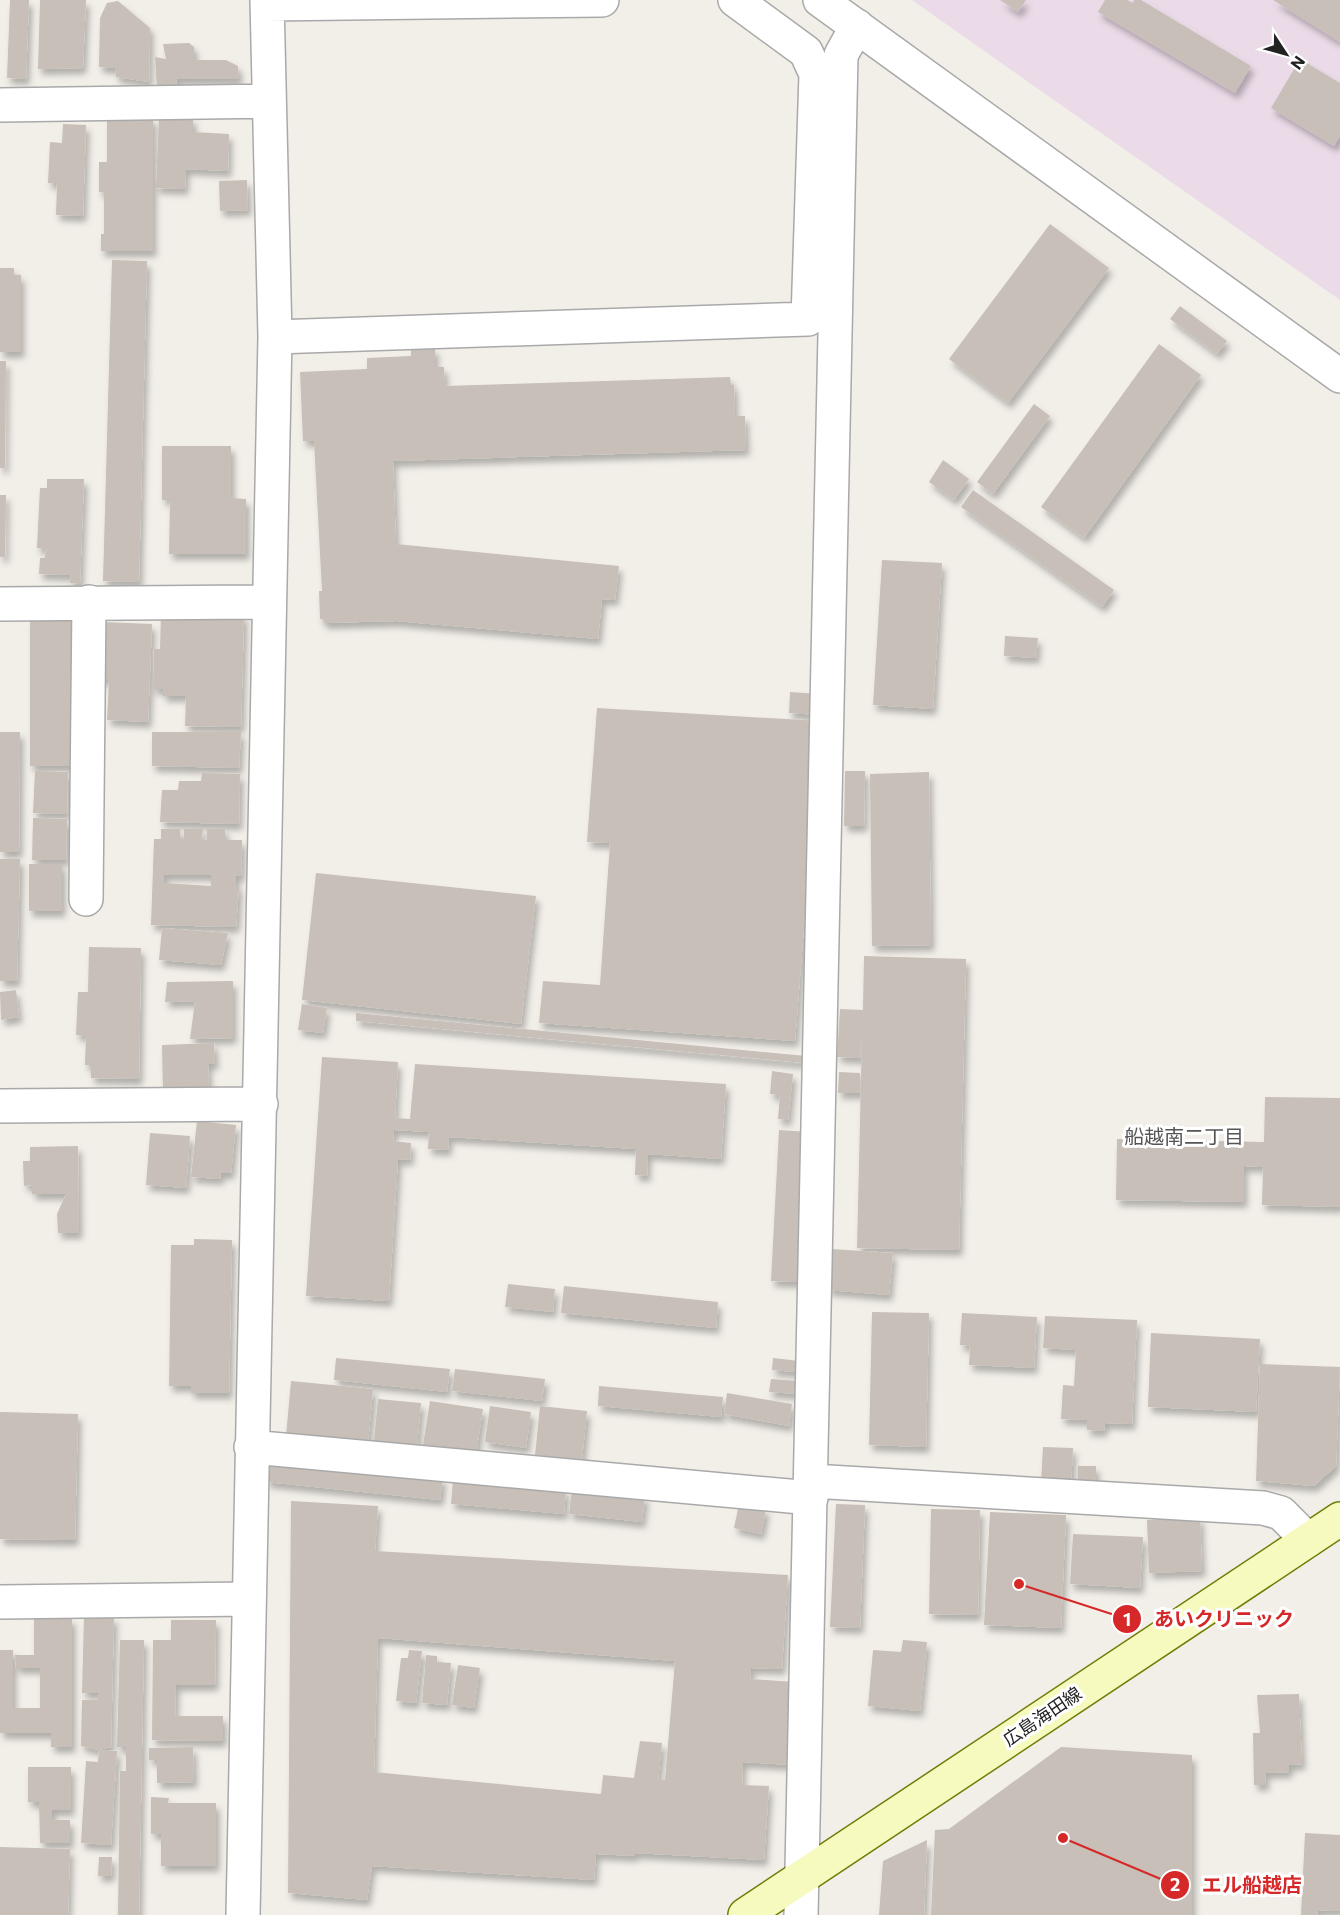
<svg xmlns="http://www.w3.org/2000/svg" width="1340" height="1915" viewBox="0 0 1340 1915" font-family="Commissioner,'Noto Sans JP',sans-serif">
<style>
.industrial{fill:#ebdbe8}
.building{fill:#c7bfb8;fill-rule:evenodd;filter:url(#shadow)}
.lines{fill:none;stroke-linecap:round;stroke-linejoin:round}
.minor-casing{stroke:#a9a9a9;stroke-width:36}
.tertiary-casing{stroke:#a9a9a9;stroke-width:36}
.secondary-casing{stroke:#707d05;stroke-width:36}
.minor{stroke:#fff;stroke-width:33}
.tertiary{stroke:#fff;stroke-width:33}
.secondary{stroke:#f7fabf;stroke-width:33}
.labels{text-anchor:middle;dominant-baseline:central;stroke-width:6;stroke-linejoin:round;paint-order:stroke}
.street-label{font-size:18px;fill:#222;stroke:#fff}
.neighbourhood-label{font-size:20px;fill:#555;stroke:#fff}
.leader{fill:none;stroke:#d62828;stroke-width:2}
.callout-dot{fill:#d62828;stroke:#fff;stroke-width:2}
.mark-label{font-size:18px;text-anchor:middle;font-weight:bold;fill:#fff}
.callout-label{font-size:20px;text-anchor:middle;font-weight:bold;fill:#d62828;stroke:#fff;stroke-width:6;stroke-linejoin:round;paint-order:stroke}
</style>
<defs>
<filter id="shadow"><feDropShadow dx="3.5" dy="6" stdDeviation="3" flood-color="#0004"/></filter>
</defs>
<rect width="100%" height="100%" fill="#f2efe9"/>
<!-- industrial -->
<path class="industrial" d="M912,0H1340V300L1031,84Z"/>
<!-- building -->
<path class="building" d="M10,0H29L26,79L7,78Z
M40,0H86L83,68L38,69Z
M1000,0H1026L1018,12Z
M1105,0H1127L1133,3L1134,0H1141L1251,66L1235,93L1098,12Z
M1273,0H1340V42Z
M118,1L150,28L149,82L116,77L115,68L99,67L100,18L107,3Z
M189,43L194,47V60H226L238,66L239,79H176L177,86L157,88L155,57L166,59L163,44Z
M1300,59L1340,83V136L1334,146L1271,108Z
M159,116L193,118V132L229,134L228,171L186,169L185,189L156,188Z
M107,118H153V251H101V234H104V192H99V162H107Z
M63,124L86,125L83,216L56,215L57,183H48L50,142L62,143Z
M247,180L248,210L220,211L219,181Z
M1050,224L1109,268L1008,403L949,359Z
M112,260L147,261L139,582L103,581Z
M0,268H14V275H21V352H0Z
M1180,306L1227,341L1217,354L1170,319Z
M1159,344L1201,375L1084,538L1041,507Z
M435,348V367H444L445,386L730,377L731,385H734L735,416H745L746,450L393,461L396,544L619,566L615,600L602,599L598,639L396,621L324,623L323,619H320L319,591H322L314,441H303L300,372L367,369V358L411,356V349Z
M0,361H6L5,468H0Z
M1034,404L1050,416L993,494L977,482Z
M162,446H231V498L246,499V554H169L170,500H162Z
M943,460L969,479L954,500L929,482Z
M47,479H84L80,584L70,583L71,575L39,574L40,558H45L46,548H37L40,488H47Z
M973,490L1114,590L1102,607L961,507Z
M0,495H6L5,557H0Z
M882,560L942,563L933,709L873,705Z
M161,613L244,615L241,727L185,726L186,696H163V689H153L154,649H160Z
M74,620V766H30V621Z
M102,622L152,624L148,722L107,720L109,680H99Z
M1005,636L1038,638L1036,658L1004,656Z
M790,692L820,694L819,715L789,713Z
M597,708L820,721L795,1041L539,1023L543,981L600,985L610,843L587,842Z
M0,732H20L19,852H0Z
M152,732H241L239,768L152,766Z
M35,771L68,772L67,814L33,813Z
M845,771H865L864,826H844Z
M929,772L931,945L872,946L870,774Z
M202,773L240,774L239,824L160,822L162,790H178L179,781H201Z
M33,818L67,819L66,860H32Z
M161,829H180V839H184V829H203L202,839L207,840V829H225L226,840H242L241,876H236V887H239L236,927L151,925L154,839H161ZM164,875H211V886L164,883Z
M0,859H20L17,981H0Z
M29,864H62V911H29Z
M316,873L536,896L521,1024L302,1000Z
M162,928L228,933L221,965L159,960Z
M89,947L141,948L139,1079L91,1078V1065H85L86,1036L76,1035L78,992H88Z
M864,956L966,959L959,1250L857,1248L862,1036L860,1058L837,1057L840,1009L863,1010Z
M233,981V1038L190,1039L195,1001L165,1002L167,982Z
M16,990L19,1017L1,1020L0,992Z
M302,1004L327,1008L323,1033L298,1030Z
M356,1013L806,1056L805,1063L356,1021Z
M214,1043L215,1064H208L209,1089L163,1091L162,1045Z
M322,1057L398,1062L395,1118L410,1119L415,1064L726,1084L721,1159L648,1154L647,1176L635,1175L636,1149L449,1137L448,1150L428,1149L429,1132L394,1130L393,1141L411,1143L410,1160L398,1159L389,1301L306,1296Z
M772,1071L793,1074L788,1120L778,1119L780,1095L770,1094Z
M839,1072L860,1073V1093H838Z
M1265,1097L1340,1098V1207L1262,1205L1263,1167L1244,1166V1202L1116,1200L1117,1139L1264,1142Z
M197,1121L236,1125L231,1173H221L220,1179L191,1177Z
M779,1130L809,1132L801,1282L771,1281Z
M150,1133L190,1136L186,1188L146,1185Z
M78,1146L79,1233H58L57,1214L66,1194H32V1185L24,1186L23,1161H30V1147Z
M194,1239L232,1240L229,1393H191V1386H169L171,1245H194Z
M831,1249L893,1253L889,1295L827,1290Z
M508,1284L555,1289L553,1312L505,1307Z
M564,1286L718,1302L716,1328L561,1313Z
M872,1312L929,1313L926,1447L869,1445Z
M962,1313L1037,1317L1034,1368L969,1365L970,1346L960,1345Z
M1045,1316L1137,1320L1132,1424L1105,1423L1104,1431L1087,1430V1420L1061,1419L1063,1385L1074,1386L1076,1350L1043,1348Z
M1151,1333L1260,1339L1256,1412L1148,1407Z
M336,1358L450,1369L447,1392L334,1380Z
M773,1358L808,1362L807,1373L772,1370Z
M1260,1364L1340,1367L1336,1466L1314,1486L1256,1481Z
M455,1369L545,1379L542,1401L452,1391Z
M771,1379L799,1381L798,1394L769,1392Z
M291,1381L373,1389L368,1443L286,1436Z
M599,1386L723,1397L721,1417L598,1406Z
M727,1393L792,1404L789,1426L724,1414Z
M378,1399L421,1403L417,1445L374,1441Z
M430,1401L483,1409L476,1453L423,1445Z
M490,1406L531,1412L526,1448L485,1442Z
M540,1406L587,1411L582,1459L535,1455Z
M0,1412L78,1414L75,1540L0,1539Z
M1043,1447L1073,1448L1071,1484L1041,1483Z
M269,1460L443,1478L440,1500L266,1482Z
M1078,1466H1096V1484H1078Z
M453,1479L566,1489L564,1514L451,1504Z
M572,1489L645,1496L642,1522L569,1514Z
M291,1501L378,1506L375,1551L788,1575L782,1669L751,1668L750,1679L796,1682L791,1765L743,1762L742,1785L769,1786L764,1860L635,1853V1856L596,1854L594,1880L372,1866L367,1900L288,1893ZM378,1638L675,1661L665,1780H658L662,1743L640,1741L634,1778L603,1775L601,1794L374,1772Z
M739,1504L766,1509L761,1534L734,1528Z
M836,1504L865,1505L860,1628L830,1627Z
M931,1509L980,1510L978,1615L929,1614Z
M990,1512L1066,1515L1061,1628L984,1625Z
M1200,1517L1202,1571L1149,1573L1147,1520Z
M1073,1534L1143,1537L1140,1588L1070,1584Z
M84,1616L114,1617L111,1747L99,1750L81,1746L82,1700H98V1693H82Z
M34,1618H72V1747H51V1733H0V1650H13V1708H40V1668H16L15,1655H34Z
M171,1620H216L215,1685H176L175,1716H223V1741L152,1740L153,1640H171Z
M120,1640H144L139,1915H118L120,1771H126V1747H117Z
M903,1640L927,1642L920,1711L868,1706L873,1650L901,1652Z
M409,1650L422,1651L416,1703L396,1701L401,1658H408Z
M426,1655L437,1656V1662L451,1663L447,1705L422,1703Z
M458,1665L480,1668L474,1708L452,1705Z
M1299,1694L1302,1764L1289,1765V1772L1265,1773L1266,1785H1254L1253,1733H1260L1257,1695Z
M193,1747L194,1782L157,1783V1760H149V1748Z
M1061,1747L1192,1755V1915H931L935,1830L949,1829Z
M99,1750L117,1751L111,1845L81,1843L86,1761L98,1762Z
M28,1767H71V1810H52V1820H70V1843H40L39,1802H28Z
M151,1797L169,1798L168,1803H216V1866H161V1834H151Z
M1305,1833L1340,1835V1911L1318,1910L1317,1915H1301Z
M927,1840L924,1915H879L883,1861Z
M0,1847L70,1849L68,1915H0Z
M99,1857H112L111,1876H98Z"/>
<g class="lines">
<!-- minor casing -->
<g class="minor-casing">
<path id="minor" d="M267,4L602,0
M0,105L268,101
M275,337L808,319L816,74L806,52L735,0
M0,604L269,602
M86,899L89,602
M0,1106L261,1104
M251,1447L811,1498
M812,1481L1263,1508L1281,1513L1308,1540
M0,1602L249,1599
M243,1915L275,337L267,0
M801,1915L841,55L857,26"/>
</g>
<!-- tertiary casing -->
<g class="tertiary-casing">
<path id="tertiary" d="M820,0L1340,376"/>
</g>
<!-- secondary casing -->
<g class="secondary-casing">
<path id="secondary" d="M745,1915L1340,1519"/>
</g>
<!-- minor -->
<use href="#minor" class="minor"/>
<!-- tertiary -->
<use href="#tertiary" class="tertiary"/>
<!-- secondary -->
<use href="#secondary" class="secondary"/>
</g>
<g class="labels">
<!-- street labels -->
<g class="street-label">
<text transform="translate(1042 1716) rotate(-34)">広島海田線</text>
</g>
<!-- neighbourhood labels -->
<g class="neighbourhood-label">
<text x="1184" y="1136">船越南二丁目</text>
</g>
</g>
<!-- callouts -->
<path class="leader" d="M1019 1584L1127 1619M1063 1838L1175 1885"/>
<g class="callout-dot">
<circle cx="1019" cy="1584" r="6"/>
<circle cx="1063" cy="1838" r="6"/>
<circle cx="1127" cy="1619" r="15"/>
<circle cx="1175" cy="1885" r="15"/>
</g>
<g class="mark-label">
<text x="1127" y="1626">1</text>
<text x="1175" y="1891">2</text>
</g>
<g class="callout-label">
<text x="1224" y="1626">あいクリニック</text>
<text x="1252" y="1892">エル船越店</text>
</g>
<!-- north arrow -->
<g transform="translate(1286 54) rotate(126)" stroke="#ffffff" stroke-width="4.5" paint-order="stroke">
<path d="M0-4.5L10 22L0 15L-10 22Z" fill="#222222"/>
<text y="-9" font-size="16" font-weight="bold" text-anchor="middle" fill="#222222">N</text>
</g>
</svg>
